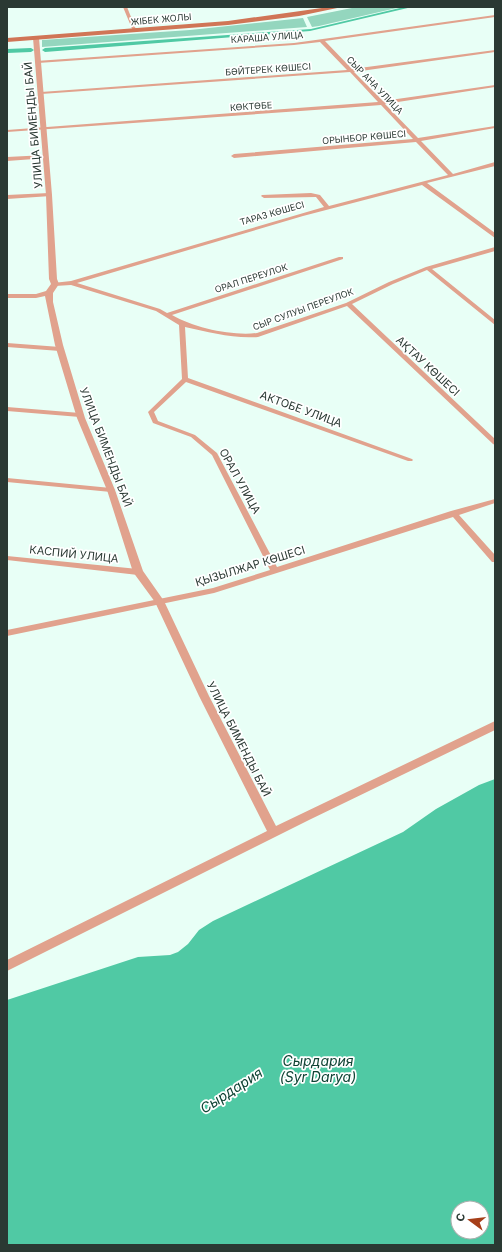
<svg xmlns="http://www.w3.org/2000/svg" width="502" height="1252" viewBox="0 0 502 1252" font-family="Inter,sans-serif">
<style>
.green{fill:#94d6be}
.water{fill:#50c9a4;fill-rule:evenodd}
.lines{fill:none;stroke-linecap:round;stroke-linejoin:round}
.canal{fill:#50c9a4;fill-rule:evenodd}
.minor{fill:#e1a28d;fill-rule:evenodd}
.tertiary{fill:#e1a28d;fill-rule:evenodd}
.secondary{fill:#d07556;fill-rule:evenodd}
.labels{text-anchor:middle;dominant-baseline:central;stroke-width:3.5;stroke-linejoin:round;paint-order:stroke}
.far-street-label{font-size:9px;fill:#2a3933;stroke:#fff}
.street-label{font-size:11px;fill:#2a3933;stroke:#fff}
.near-water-label{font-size:14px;font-style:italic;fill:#0f4334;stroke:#fff}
</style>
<rect width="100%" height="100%" fill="#e8fff6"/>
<!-- green -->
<path class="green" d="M357,7H401L319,26L312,27L307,17Z
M303,18L307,27L42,47V40L190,30Z"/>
<!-- water -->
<path class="water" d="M495,779V1245H7V1000L138,957L170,955L178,952L188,944L199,930L213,921L403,832L436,809L479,785ZM458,1208H482V1232H458Z"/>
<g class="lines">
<!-- canal -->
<path class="canal" d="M404,7H412L310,31L45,52L42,50L45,48L311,29Z
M7,49L31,48L34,50L31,52L7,53Z"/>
<!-- minor -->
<path class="minor" d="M123,7H127L137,32L133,31Z
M495,15V17L325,41L352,69L495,50V52L354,72L383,101L495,85V87L385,104L418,138L495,126V128L421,141L453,174L495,162V166L427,183L495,233V238L422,185L303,216L77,283L160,309L167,313L339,257H343V259L172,315C194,328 232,336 257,333L346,303L389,282L426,267L495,247V251L432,269L495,320V325L427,270L393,284L352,304L495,439V445L493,444L347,306L258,337C233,339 209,332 185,327L188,378L412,459L413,460L412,461H408L186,382L154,412L158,421L195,435L217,453L277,567L451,511L495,499V503L459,515L495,555V562H492L453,517L214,593L7,636V630L213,588L270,570L212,455L191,437L153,423L148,412L182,379L179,325L156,311L71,285L55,286L53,285V283L71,281L324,207L316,197L264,198L261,196L262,195L311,193L320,195L329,206L448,175L416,142L234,158L231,156L234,154L413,139L381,105L343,108L7,132V130L378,102L350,72L41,94L39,93L41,92L347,70L320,42L294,45L38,63L36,62V61L294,43Z
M46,155L48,156V158L7,161V157Z
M49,193L52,195L51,196L7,199V195Z
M7,343L60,347L63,349L60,351L7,347Z
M7,407L80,413L83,415L80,417L7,411Z
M7,478L111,488L115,490L111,492L7,482Z
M7,556L138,569L142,572L138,575L7,560Z"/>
<!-- tertiary -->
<path class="tertiary" d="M36,36L39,38L52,195L57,279L59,284L53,293V302L63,345L85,418L115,490L143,571L164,601L209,696L276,826L495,721V730L309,820L7,971V960L267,831L199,696L155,602L133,572L107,490L77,418L55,345L45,296L36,298H7V294H36L46,291L51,284L49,279L46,195L33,38Z"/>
<!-- secondary -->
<path class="secondary" d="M329,7H342L299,16L228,25L7,42V38L228,21Z"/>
</g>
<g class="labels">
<!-- far-street labels -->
<g class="far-street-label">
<text transform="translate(161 19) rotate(-5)">ЖІБЕК ЖОЛЫ</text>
<text transform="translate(267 37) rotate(-4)">КАРАША УЛИЦА</text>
<text transform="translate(268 69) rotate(-4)">БӘЙТЕРЕК КӨШЕСІ</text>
<text transform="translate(375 85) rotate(46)">СЫР АНА УЛИЦА</text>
<text transform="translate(251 106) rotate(-4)">КӨКТӨБЕ</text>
<text transform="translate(364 137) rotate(-5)">ОРЫНБОР КӨШЕСІ</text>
<text transform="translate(272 213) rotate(-16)">ТАРАЗ КӨШЕСІ</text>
<text transform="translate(251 278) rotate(-18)">ОРАЛ ПЕРЕУЛОК</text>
<text transform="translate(303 309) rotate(-20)">СЫР СУЛУЫ ПЕРЕУЛОК</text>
</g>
<!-- street labels -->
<g class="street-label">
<text transform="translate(33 125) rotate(-95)">УЛИЦА БИМЕНДЫ БАЙ</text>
<text transform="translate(428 366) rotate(43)">АҚТАУ КӨШЕСІ</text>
<text transform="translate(301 409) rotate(20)">АКТОБЕ УЛИЦА</text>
<text transform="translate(106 447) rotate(69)">УЛИЦА БИМЕНДЫ БАЙ</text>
<text transform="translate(240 481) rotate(61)">ОРАЛ УЛИЦА</text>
<text transform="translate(74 554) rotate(6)">КАСПИЙ УЛИЦА</text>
<text transform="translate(250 566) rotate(-17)">ҚЫЗЫЛЖАР КӨШЕСІ</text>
<text transform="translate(239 739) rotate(63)">УЛИЦА БИМЕНДЫ БАЙ</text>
</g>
<!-- near-water labels -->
<g class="near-water-label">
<text x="318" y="1060">Сырдария<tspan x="318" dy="16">(Syr Darya)</tspan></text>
<text transform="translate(231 1090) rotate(-33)">Сырдария</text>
</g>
</g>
<!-- border -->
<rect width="502" height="1252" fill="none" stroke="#2a3933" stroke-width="16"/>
<!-- north arrow -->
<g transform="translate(470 1220) rotate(285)"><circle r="19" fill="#ffffff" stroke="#aab0ad"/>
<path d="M0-3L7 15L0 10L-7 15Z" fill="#a63f19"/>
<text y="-6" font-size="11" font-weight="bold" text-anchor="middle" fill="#2a3933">С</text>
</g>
</svg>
